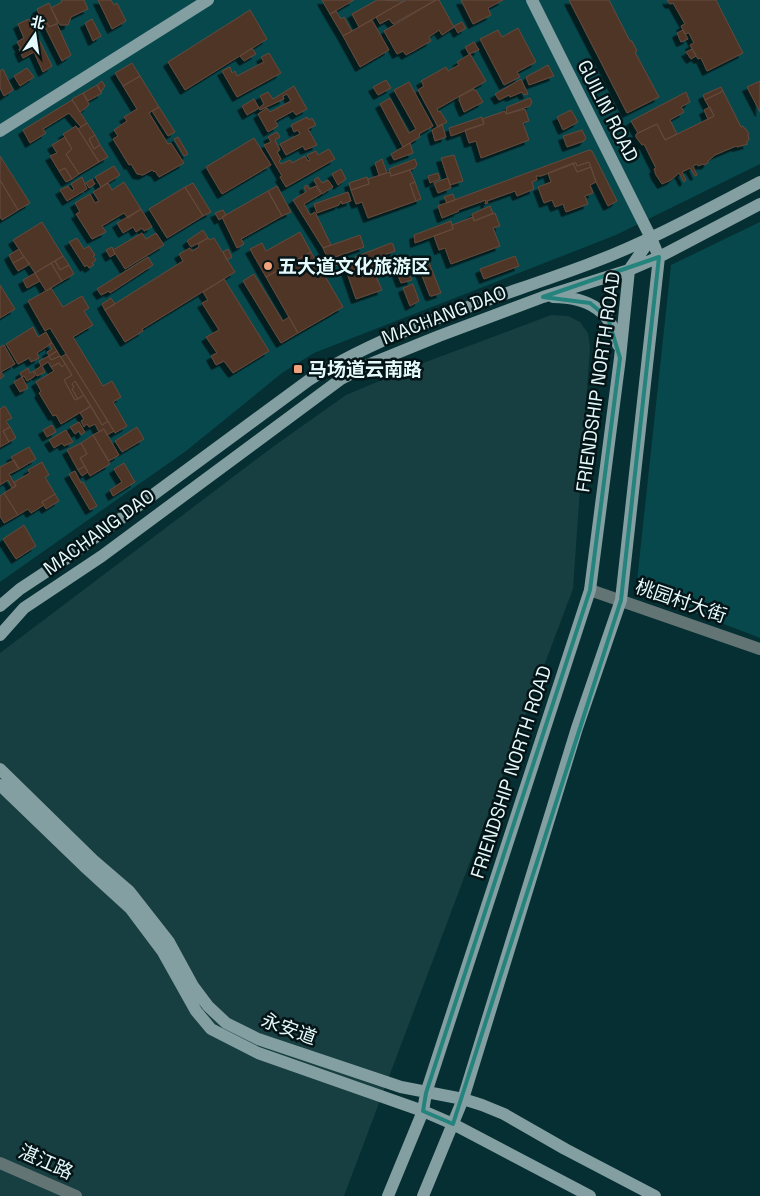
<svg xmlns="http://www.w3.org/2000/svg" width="760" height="1196" viewBox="0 0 760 1196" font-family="'Space Grotesk','Noto Sans SC',sans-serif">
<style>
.built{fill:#173e41}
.green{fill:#07484d}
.building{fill:#503628;stroke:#65493b;filter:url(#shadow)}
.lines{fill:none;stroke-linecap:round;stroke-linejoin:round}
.street{stroke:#637475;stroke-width:12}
.secondary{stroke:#849fa1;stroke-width:12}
.marked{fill:none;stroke:#24837c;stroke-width:4;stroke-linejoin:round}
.poi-dot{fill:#f0a27a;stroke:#051416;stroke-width:2}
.labels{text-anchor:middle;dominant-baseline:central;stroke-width:5;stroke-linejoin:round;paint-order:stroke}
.street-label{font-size:19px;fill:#e4f9fb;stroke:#051416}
.poi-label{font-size:19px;font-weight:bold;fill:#e4f9fb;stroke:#051416;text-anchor:start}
</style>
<defs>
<filter id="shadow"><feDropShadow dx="-4.5" dy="4.5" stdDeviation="0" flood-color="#0009"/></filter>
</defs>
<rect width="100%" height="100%" fill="#052f32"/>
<!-- built -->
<path class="built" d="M551,315L568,316L580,322L588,333L590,348L573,589L344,1196H0V653L274,446L346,395L415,366Z"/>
<!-- green -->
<path class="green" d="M0,0H760V164L616,235L314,353L282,373L186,451L0,582Z
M760,222V638L636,590L671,265Z"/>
<!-- building -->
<path class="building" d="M61,0H84L88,9L71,17L68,25H60L51,8L62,2Z
M98,0H111L114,5L117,3L126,21L112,29Z
M322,0H354L330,14Z
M377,0L404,1L359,27L352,14Z
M406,0H436L393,24L389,19L380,24L376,17Z
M436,0H439L454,27L442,35L439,30L429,37L431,41L406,55L403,51L397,54L384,31Z
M461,0H503L488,8L491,15L473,24Z
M569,0H609L630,41H632L637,51L635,52L659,97L627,113Z
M667,0H716L743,53L707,71L701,58L698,59L690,45L694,43L689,33L685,34L681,26L685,24L673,3L670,4Z
M49,3L58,23L49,27L47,22L43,23L37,9Z
M250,10L267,39L185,90L168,62Z
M336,11L341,19L344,17L352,31L343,36L330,14Z
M29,19L52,66L43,72L34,52L23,58L19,49H21L17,42L24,38L18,24Z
M92,19L101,36L93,41L85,23Z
M372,20L389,50L360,67L343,36Z
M47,22L49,27L57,24L71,55L62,61L43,23Z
M462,22L466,28L458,33L454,26Z
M518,28L536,62L517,72L520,77L504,85L480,39L498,30L502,37Z
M683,30L688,39L681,42L677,33Z
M474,42L479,50L469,54L465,47Z
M252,48L256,54L244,61L240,56Z
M692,49L696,56L691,59L686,52Z
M269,53L281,73L237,97L222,71L230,67L232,73L235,71L237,76L264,62L261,57Z
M470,54L486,81L437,109L438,112L440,111L447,122L438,127L418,90L424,86L421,81L446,67L448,71L459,65L457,62Z
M132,63L140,76L123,86L115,73Z
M548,65L554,76L529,85L526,77Z
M27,68L34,77L20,86L14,76Z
M3,69L13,90L4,96L0,88V71Z
M140,76L159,107L149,113L168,144L171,143L184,163L159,177L155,171L154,172L152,170L143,175L137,174L131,164L129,165L113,139L118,136L114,130L127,121L124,117L137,109L123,86Z
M521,79L528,94L524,95L522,92L510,97L509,95L499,100L495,94Z
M386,80L391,88L378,95L373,87Z
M102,81L105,86L101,92L97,85Z
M760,81V112L747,87Z
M409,82L433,126L419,134L420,137L403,147L380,104L390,98L409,133L416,129L394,90Z
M97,85L102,93L88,101L83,93Z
M294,86L307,109L296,115L293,111L275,121L278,126L268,132L258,114L267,108L270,112L291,101L287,94L283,96L284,99L260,110L259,108L264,104L260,96L268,92L273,99Z
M721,87L723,91L705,100L703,95Z
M474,89L475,91L476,90L483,102L464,112L459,100L460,96Z
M723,91L741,127L743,126L745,129H746L749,134L748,135L749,140L746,142L748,144L737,147L736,146L715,155L708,161V163L704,165L703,164L698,166L697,164L693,166L697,175L695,176L690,168L682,172L686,180L684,182L679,173L671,180L662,184L656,175L654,169L656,168L644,144L642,145L636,137V134L657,124L665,140L708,119L714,116L705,100Z
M686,92L690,102L681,107L684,112L670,120L677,134L665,140L657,124L638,133L631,121Z
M83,93L89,104L87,107L80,112L72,99Z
M530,98L532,102L530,106L506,114L507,107Z
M254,99L259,108L247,115L242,106Z
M72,100L87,123L81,127L69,113L43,129L46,133L30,143L23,130Z
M159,107L175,132L168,136L152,111Z
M710,107L714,116L708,119L704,110Z
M525,109L529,121L523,123L529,140L481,158L476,141L469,143L465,130L484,124L482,119L505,111L506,114Z
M571,110L578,122L563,130L557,117Z
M307,117L309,120L312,118L316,125L308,129L317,145L305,150L303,146L286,155L280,144L300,134L298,130L294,132L291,125Z
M482,117L484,124L451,136L449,128Z
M87,123L95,135L89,139L94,149L100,145L108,157L99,162L78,129Z
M442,124L446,137L435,141L432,130Z
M76,126L99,162L79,174L66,154L72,149L63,134Z
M582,130L586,138L584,141L567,147L563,136Z
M277,132L280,137L275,140L280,150L277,152L281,159L279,161L281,164L290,160L292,163L305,156L308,161L310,160L307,155L316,151L318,155L329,149L335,159L286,187L280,177L282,176L264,145L271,142L268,137Z
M95,135L100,145L94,149L89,139Z
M65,137L72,149L66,154L79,174L72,179L65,168L59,171L50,156L57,153L52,145Z
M178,137L188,154L184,156L174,139Z
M254,138L271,165L222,194L206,167Z
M410,143L413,153L394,160L391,154Z
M589,150L592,151L617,201L608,206L596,182L589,162L577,166L576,163L541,176H536L537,180L532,182L534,189L517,196L515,191L487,201L488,203L485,204L486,200L458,210L459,211L442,218L438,206Z
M454,155L463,181L450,185L441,158Z
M0,156L30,203L18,210L0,180Z
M382,159L387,173L379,175L375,163Z
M415,159L417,165L415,168L391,176L389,169Z
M589,162L591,167L577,172L573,163H576L577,166Z
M573,163L577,172L591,167L596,182L590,185L593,193L585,196L588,204L566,212L563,204L555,207L552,200L544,203L538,187L551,182L548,173Z
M114,166L120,175L101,187L95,177Z
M65,168L72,179L66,182L59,171Z
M341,169L346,179L338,185L332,174Z
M410,170L415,182L410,184L416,201L368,218L362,202L356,204L351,190L369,184L368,179L390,172L391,176Z
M438,173L440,179L430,183L428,176Z
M82,177L87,189L67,201L60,190L68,186L72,191L74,189L71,184Z
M318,177L322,183L328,180L333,187L322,194L314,180Z
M367,177L369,184L351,190L349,183Z
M448,178L451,188L438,193L434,183Z
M92,179L95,184L89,188L86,183Z
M0,180L18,210L2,220L0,217Z
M124,182L141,209L128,218L124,213L102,226L106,232L92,239L76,214L80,212L75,203L90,194L95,203L99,201L93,192L108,183L112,190Z
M415,182L421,199L416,201L410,184Z
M193,183L211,212L203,216L185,187Z
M307,185L309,189L316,186L321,194L304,204L310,215L315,212L331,245L323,248L293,200L306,192L304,187Z
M277,186L291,212L282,216L268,191Z
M185,187L203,216L167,238L149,209Z
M268,191L282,216L241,239L244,244L237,248L222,217Z
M348,192L351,201L342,204L341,201L339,205L317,213L314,204Z
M453,194L455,200L447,203L444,197Z
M490,206L493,213L474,221L472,214Z
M141,209L152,227L144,231L142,228L136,232L133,227L123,233L117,223Z
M223,210L226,215L219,220L215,213Z
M495,213L500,226L493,228L500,246L451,264L445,248L439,250L434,236L453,229L452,225L473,217L474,221Z
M451,221L453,229L415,243L414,235Z
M42,222L63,256L35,273L13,240Z
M203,230L208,238L191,247L187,241Z
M300,232L311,252L266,277L250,249L262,243L266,251Z
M142,233L146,239L156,233L164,245L125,269L113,250Z
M360,235L364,247L335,257L338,265L332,267L323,248Z
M77,238L84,249L89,246L95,255L93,256L96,260L92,263L94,265L89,268L87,265L85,267L69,242Z
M208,238L210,240L214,238L235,272L142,329L143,331L125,342L105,310L183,261L179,254L190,248L192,251L199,247L198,244Z
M391,243L393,244L395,251L376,258L381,270L383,271L375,274L382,290L356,299L344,264L356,259L355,257Z
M112,247L115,254L110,257L106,250Z
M19,249L24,257L13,263L9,255Z
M228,249L232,257L227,260L223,252Z
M311,252L343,307L298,333L266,277Z
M63,256L69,265L60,270L55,261Z
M515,256L519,266L484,279L480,269Z
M24,257L30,264L18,271L13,263Z
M148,257L153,265L110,293L109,291L101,295L97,289Z
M428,260L441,293L432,296H430L417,263Z
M55,261L60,270L69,265L74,274L62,281L51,263Z
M51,263L62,281L46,291L35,273Z
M406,267L412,280L401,283L396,270Z
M35,273L40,281L27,288L23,280Z
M254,274L283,321L289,317L298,333L281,343L243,281Z
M224,279L269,351L233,373L224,361L216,365L211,356L217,353L206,337L219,330L202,303L208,300L203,292Z
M413,284L419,301L410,306L403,288Z
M0,285L15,309L0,318Z
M51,288L63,307L82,296L89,308L84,311L93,325L73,337L103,386L112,381L121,397L113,402L127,426L115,433L50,328L45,331L28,301Z
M111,298L115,304L105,310L102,304Z
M33,327L38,337L46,332L52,343L37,353L39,358L31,362L29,358L18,364L6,344Z
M52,343L57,351L49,356L47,352L52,349L49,344Z
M4,345L15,364L1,372L4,376L0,379V347Z
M57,351L60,356L51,360L49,356Z
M66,354L108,421L102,425L75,381L72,384L74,387L72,389L78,399L75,400L64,380L72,375L61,357Z
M49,356L51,360L60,356L65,364L62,367L59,363L51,367L48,362L42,366L45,372L37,376L34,371L41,366L39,361Z
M59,363L62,367L65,364L72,375L64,380L75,400L84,395L91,406L61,424L56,415L53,416L39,393L41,391L36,382L54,371L51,367Z
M28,368L30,373L33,371L35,376L27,381L24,376L22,377L20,373Z
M22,377L28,388L20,392L14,382Z
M75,381L84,395L78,399L72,389L74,387L72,384Z
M5,406L12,418L6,421L10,427L3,431L9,442L0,447V409Z
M91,406L102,425L108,421L114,431L107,435L104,429L99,432L95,424L89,427L87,424L84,427L81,421L84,419L80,413Z
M79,422L85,432L81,435L79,431L75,434L70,427Z
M52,425L56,432L47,437L43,430Z
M10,427L16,438L9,442L3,431Z
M137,427L144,439L122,452L115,441Z
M104,429L119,455L109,461L93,435Z
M66,430L73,442L64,446L62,443L54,448L49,440Z
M93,435L110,464L90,476L80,458L87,454L81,443Z
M81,443L87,454L80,458L85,466L78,470L67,450Z
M29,447L36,459L19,469L11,457Z
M14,460L19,469L9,474L16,486L12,488L8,480L0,485V467Z
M42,462L49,475L45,477L55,494L42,502L44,505L31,513L28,509L18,515L4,493L16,486L14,482L30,473L28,470Z
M124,463L135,482L113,496L110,490L122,482L114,469Z
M85,466L88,472L82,476L78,470Z
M75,471L81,483L83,482L97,506L90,510L69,474Z
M4,493L18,515L4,523L0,516V496Z
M55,494L59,501L46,509L42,502Z
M24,525L36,546L16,559L3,539Z"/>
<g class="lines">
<!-- street -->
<path class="street" d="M590,590L760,649
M0,1163L76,1196"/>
<!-- secondary -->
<path class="secondary" d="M0,131L208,0
M553,297C587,297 612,310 618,345
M0,606L20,589L70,556L309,380C392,327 496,299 589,264C648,242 704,211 760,182
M0,635L24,608L102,556L341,379L370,364L439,336L543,297L629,270L659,257L760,204
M0,769L93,860L129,891L169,942L193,986L208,1006L226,1023L258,1039L401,1087L463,1099L482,1105L504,1114L565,1149L655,1196
M0,785L84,866L130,908L163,952L196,1011L211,1029L258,1053L423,1111L453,1124L590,1196
M388,1196L423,1111L426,1093L590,590L620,358L629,270L651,238
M423,1196L463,1099L577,728L621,600L659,257L651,238L532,0"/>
</g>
<!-- marked area -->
<path class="marked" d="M659,257L621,600L453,1124L423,1111L426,1093L590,590L620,358L608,318L590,303L543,297Z"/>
<!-- markers -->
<g class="poi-dot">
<circle cx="268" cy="266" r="5"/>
<rect x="293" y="364" width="10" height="10" rx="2.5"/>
</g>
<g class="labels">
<!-- street labels -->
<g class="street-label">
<text transform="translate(608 111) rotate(63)">GUILIN ROAD</text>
<text transform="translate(444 315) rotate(-21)">MACHANG DAO</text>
<text transform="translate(598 382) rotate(-82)">FRIENDSHIP NORTH ROAD</text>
<text transform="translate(99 532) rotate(-36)">MACHANG DAO</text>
<text transform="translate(681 601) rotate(19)">桃园村大街</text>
<text transform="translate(511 772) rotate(-72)">FRIENDSHIP NORTH ROAD</text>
<text transform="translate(289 1029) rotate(20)">永安道</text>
<text transform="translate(46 1162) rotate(24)">湛江路</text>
</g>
<!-- poi labels -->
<g class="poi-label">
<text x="278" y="266">五大道文化旅游区</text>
<text x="308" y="369">马场道云南路</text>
</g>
</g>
<!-- north arrow -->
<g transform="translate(35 35) rotate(13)" stroke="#051416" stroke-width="4" paint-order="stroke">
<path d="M0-4L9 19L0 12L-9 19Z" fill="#e4f9fb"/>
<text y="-8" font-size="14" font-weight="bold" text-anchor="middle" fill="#e4f9fb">北</text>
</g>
</svg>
